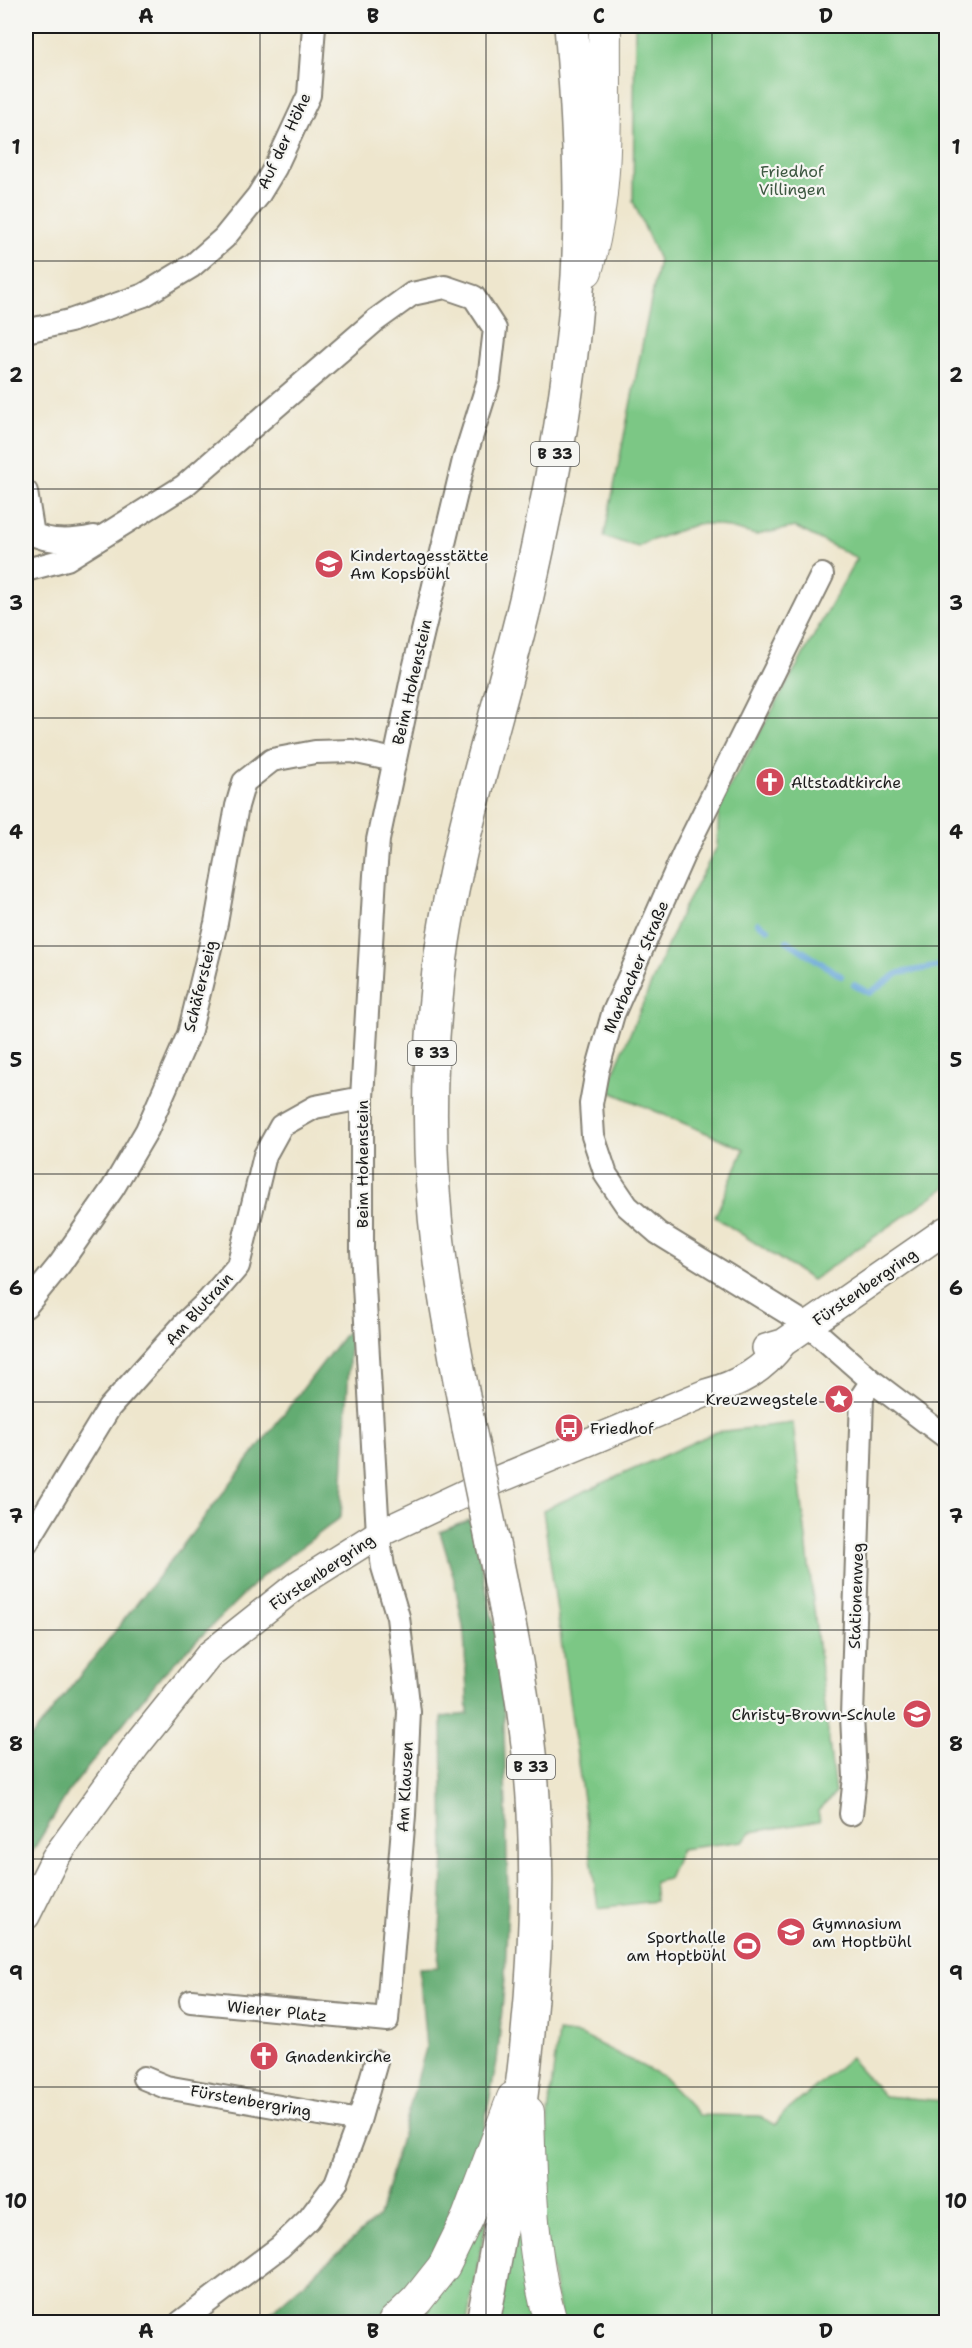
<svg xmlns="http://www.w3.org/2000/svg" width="972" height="2348" viewBox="0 0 972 2348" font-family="'Shantell Sans',sans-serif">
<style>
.green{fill:#7bc785;stroke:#4c7250;stroke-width:1.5}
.forest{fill:#64ac72;stroke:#406447;stroke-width:1.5}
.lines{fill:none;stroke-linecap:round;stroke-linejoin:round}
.stream{stroke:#65a6d8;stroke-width:6}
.minor-casing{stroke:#858174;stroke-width:26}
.tertiary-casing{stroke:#858174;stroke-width:30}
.secondary-casing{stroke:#858174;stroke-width:34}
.primary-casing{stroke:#858174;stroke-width:36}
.minor{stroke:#fff;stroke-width:22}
.tertiary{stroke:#fff;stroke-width:27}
.secondary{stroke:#fff;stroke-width:32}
.primary{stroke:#fff;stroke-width:33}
.primary-bridge-casing{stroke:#858174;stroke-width:36;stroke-linecap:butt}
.primary-bridge{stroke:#fff;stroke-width:33}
.grid{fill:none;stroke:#1c1c1c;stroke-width:1.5;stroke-opacity:0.55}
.labels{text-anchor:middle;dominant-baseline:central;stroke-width:4.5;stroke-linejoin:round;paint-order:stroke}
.shield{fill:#f6f6f2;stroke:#5d5d5c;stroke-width:1.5}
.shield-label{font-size:15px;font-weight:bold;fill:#1c1c1c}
.street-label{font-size:16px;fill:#1c1c1c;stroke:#f6f6f2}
.park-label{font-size:16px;fill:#3d5841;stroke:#f6f6f2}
.poi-label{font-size:16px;fill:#1c1c1c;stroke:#f6f6f2;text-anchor:start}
.neatline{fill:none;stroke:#1c1c1c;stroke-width:2}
.grid-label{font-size:20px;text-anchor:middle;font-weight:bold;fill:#1c1c1c}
</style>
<rect width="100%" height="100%" fill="#f6f6f2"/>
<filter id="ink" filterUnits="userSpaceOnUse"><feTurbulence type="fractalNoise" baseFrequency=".0167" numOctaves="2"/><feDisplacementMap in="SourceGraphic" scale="12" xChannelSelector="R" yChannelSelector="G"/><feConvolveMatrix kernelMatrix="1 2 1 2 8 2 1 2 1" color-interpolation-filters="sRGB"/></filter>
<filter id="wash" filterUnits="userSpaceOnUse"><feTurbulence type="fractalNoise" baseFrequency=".008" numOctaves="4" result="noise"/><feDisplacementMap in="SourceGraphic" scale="24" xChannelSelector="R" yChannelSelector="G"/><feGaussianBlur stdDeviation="1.35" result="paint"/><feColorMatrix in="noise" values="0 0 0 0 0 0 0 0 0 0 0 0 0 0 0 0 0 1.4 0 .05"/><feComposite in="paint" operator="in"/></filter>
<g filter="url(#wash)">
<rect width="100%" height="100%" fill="#eee6cd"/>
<!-- green -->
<path class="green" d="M635,26H946V1187L812,1280L715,1217L744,1149L606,1090L683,909L717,847L719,806L857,558L795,527L756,535L714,524H697L647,542L638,547L604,537L659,260L633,201Z
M793,1423L835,1794L818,1811L820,1821L751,1832L744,1841L681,1849L668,1879L654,1882L656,1901L598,1908L543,1510L716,1432Z
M558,2032L581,2035L662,2076L699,2115L759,2116L776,2125L781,2116L850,2058L884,2096L944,2101L946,2099V2322H561L542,2219L548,2115Z
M495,2176L467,2322H408Z
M521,2194L540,2322H496Z"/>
<!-- forest -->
<path class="forest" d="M351,1326L341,1517L259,1579L162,1675L69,1791L26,1862V1744L183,1545Z
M469,1520L478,1549L495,1631L503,1685L508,1898L505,1978L497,2062L481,2142L441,2246L401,2300L375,2322H260L379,2216L426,2048L419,1968L438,1967L444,1858L442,1717L468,1714L464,1632L454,1579L440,1532Z"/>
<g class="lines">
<!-- stream -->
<path class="stream" d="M758,923L768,929
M787,941L841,976
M854,985L869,993L899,973L946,965"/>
</g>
</g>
<g filter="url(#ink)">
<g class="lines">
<!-- minor casing -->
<g class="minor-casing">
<path id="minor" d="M26,331L70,321L144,295L192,266L224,238L258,196L275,168L309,95L314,26
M26,492L33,535
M26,531C47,543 71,542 94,537
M26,570L67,559L184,486L376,320L412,294L445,287L474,297L495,329L489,380L464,460L414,669L378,840L375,875L362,1098V1250L378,1534L383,1567L398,1617L409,1712L404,1815L387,2020L191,2001
M822,575L684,853L613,1014L597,1071L591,1104L593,1136L606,1175L627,1206L658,1233L809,1326L872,1381L946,1437
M26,1306L60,1264L113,1188L147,1130L189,1034L216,923L237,806L244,782L272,760L315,752L352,751L394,760
M26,1544L109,1408L186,1322L208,1301L238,1266L265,1155L281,1126L315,1107L362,1098
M851,1814L855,1777L852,1716L862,1396L872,1381
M144,2078L166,2087L359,2121
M181,2322L280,2247L309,2219L336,2183L359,2121L376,2062"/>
</g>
<!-- tertiary casing -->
<g class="tertiary-casing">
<path id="tertiary" d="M766,1348L783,1343L946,1230
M26,1916L55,1858L136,1746L210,1654L297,1585L378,1534L468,1492L706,1393C738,1384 763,1371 783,1343"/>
</g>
<!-- secondary casing -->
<g class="secondary-casing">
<path id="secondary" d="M586,271C610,192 604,107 605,26
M528,2112C530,2184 531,2254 551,2322
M394,2322L417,2300L444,2266L468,2217L513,2098"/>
</g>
<!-- primary casing -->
<g class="primary-casing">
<path id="primary" d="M469,1429C459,1371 446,1312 439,1253C428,1166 428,1077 437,989C450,856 495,730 526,600C548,503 568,403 576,304C584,212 579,117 571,26
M483,2322C516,2154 543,1985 534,1813C529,1720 511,1630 492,1539"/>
</g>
<!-- minor -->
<use href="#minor" class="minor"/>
<!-- tertiary -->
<use href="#tertiary" class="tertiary"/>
<!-- secondary -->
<use href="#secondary" class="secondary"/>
<!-- primary -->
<use href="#primary" class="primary"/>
<!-- primary-bridge casing -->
<g class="primary-bridge-casing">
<path id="primary-bridge" d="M469,1429L492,1539"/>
</g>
<!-- primary-bridge -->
<use href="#primary-bridge" class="primary-bridge"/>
</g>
</g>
<!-- grid -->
<path class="grid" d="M260,26V2322M486,26V2322M712,26V2322M26,261H946M26,489H946M26,718H946M26,946H946M26,1174H946M26,1402H946M26,1630H946M26,1859H946M26,2087H946"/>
<!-- icons -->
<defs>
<g id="school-disc" transform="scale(1.5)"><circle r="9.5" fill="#d1495b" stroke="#f6f6f2"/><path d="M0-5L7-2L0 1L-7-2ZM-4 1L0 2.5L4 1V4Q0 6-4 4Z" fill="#fff"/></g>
<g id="church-disc" transform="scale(1.5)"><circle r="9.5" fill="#d1495b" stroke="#f6f6f2"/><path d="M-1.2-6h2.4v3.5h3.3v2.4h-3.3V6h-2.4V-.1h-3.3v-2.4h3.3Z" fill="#fff"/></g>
<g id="sight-disc" transform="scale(1.5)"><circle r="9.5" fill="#d1495b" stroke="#f6f6f2"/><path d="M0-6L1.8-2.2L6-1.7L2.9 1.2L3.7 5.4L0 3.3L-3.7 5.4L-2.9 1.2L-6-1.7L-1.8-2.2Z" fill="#fff"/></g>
<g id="bus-disc" transform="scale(1.5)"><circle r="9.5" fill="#d1495b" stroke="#f6f6f2"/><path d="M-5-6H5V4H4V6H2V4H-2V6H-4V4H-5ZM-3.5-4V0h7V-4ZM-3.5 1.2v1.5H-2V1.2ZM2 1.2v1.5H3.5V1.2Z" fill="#fff"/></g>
<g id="stadium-disc" transform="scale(1.5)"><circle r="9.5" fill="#d1495b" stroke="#f6f6f2"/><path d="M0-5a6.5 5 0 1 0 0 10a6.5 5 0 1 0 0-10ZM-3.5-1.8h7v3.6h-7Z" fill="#fff"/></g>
</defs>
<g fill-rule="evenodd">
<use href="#school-disc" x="329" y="564"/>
<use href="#church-disc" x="770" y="782"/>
<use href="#sight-disc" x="839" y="1399"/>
<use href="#bus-disc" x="569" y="1428"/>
<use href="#school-disc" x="917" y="1714"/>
<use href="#school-disc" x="791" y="1932"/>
<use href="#stadium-disc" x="747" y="1946"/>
<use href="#church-disc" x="264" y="2056"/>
</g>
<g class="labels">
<!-- shield labels -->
<g class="shield">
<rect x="531" y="442" width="48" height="24" rx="4.5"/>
<rect x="408" y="1041" width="48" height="24" rx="4.5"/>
<rect x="507" y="1755" width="48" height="24" rx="4.5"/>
</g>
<g class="shield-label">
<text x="555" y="454">B 33</text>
<text x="432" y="1053">B 33</text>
<text x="531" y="1767">B 33</text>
</g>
<!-- street labels -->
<g class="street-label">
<text transform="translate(284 141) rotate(-65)">Auf der Höhe</text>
<text transform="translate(412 682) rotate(-77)">Beim Hohenstein</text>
<text transform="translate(636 967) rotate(-67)">Marbacher Straße</text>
<text transform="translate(200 986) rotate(-76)">Schäfersteig</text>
<text transform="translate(362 1164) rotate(-90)">Beim Hohenstein</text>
<text transform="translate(865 1287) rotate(-35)">Fürstenbergring</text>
<text transform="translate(199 1309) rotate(-48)">Am Blutrain</text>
<text transform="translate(322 1572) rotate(-34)">Fürstenbergring</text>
<text transform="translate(856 1596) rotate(-88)">Stationenweg</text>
<text transform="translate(405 1787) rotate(-87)">Am Klausen</text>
<text transform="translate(277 2011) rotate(6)">Wiener Platz</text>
<text transform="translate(251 2101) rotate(10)">Fürstenbergring</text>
</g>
<!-- park labels -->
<g class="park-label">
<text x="792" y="171">Friedhof<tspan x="792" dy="18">Villingen</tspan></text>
</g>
<!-- poi labels -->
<g class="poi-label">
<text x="350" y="555">Kindertagesstätte<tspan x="350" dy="18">Am Kopsbühl</tspan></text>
<text x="791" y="782">Altstadtkirche</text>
<text x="818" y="1399" text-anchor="end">Kreuzwegstele</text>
<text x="590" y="1428">Friedhof</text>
<text x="896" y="1714" text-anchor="end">Christy-Brown-Schule</text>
<text x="812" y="1923">Gymnasium<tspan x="812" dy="18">am Hoptbühl</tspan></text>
<text x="726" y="1937" text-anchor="end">Sporthalle<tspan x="726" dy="18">am Hoptbühl</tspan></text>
<text x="285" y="2056">Gnadenkirche</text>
</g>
</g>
<!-- margin -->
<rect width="972" height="2348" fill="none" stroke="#f6f6f2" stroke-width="66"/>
<rect x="33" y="33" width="906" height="2282" class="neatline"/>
<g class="grid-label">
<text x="146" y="23">A</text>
<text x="373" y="23">B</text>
<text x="599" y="23">C</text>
<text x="826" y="23">D</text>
<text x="16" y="154">1</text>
<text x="956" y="154">1</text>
<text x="16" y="382">2</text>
<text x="956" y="382">2</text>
<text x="16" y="610">3</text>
<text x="956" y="610">3</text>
<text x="16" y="839">4</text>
<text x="956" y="839">4</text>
<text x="16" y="1067">5</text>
<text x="956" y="1067">5</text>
<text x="16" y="1295">6</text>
<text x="956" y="1295">6</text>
<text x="16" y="1523">7</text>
<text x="956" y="1523">7</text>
<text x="16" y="1751">8</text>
<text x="956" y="1751">8</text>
<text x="16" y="1980">9</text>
<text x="956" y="1980">9</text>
<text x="16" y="2208">10</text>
<text x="956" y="2208">10</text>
<text x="146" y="2338">A</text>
<text x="373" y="2338">B</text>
<text x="599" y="2338">C</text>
<text x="826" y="2338">D</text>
</g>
</svg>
